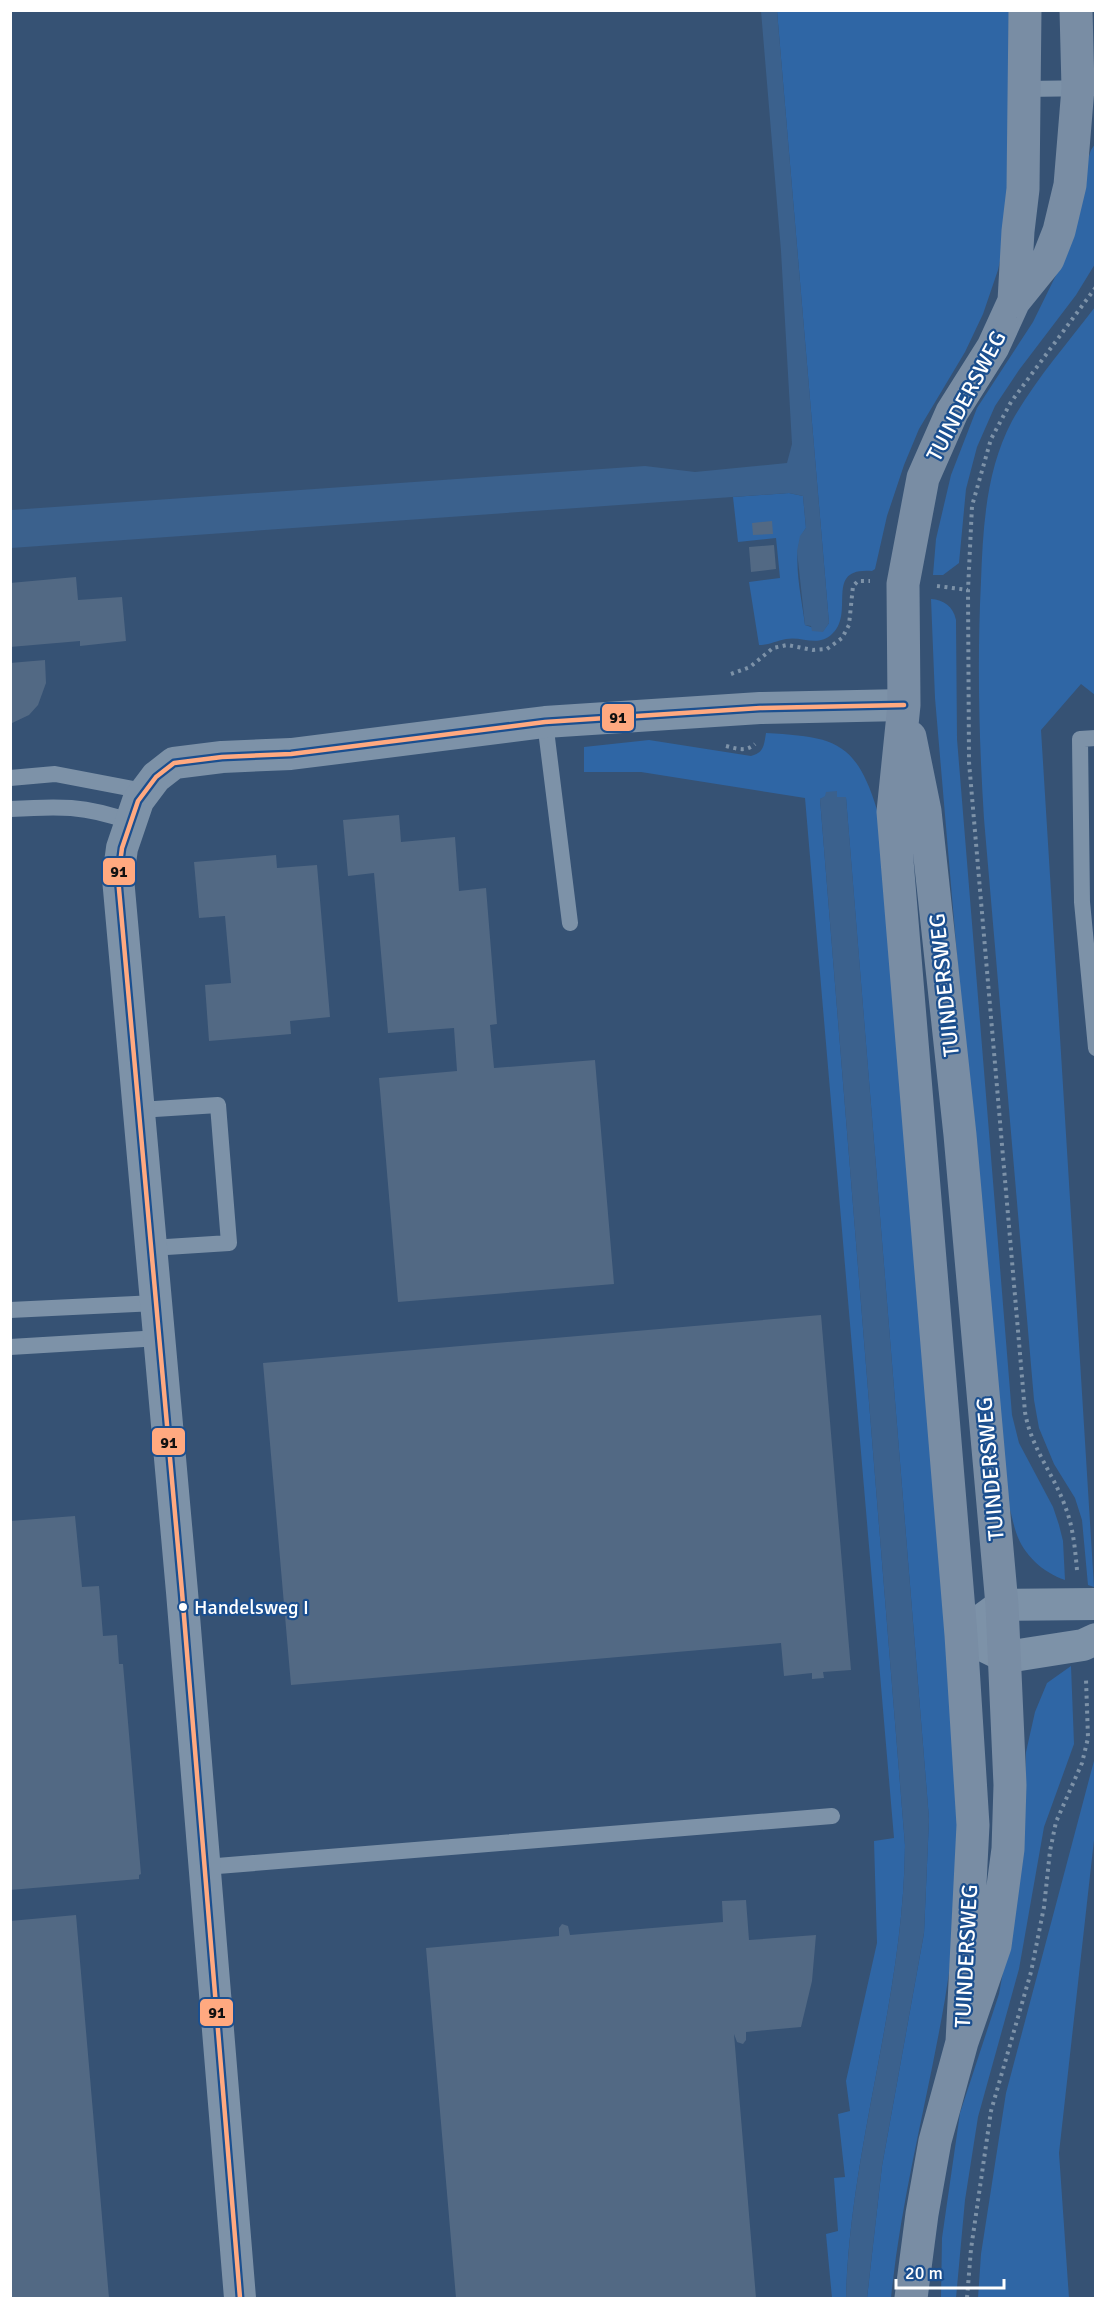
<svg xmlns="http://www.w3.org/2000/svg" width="1106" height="2309" viewBox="0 0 1106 2309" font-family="Signika,sans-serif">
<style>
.green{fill:#2f66a5}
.water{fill:#3b618d}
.building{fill:#526984}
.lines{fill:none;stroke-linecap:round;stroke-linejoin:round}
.path{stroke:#7d92a8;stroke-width:4;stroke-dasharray:3 4.5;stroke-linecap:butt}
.service{stroke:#7d92a8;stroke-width:16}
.minor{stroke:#7d92a8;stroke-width:32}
.secondary{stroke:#798da4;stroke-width:33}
.bus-1-casing{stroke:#1b4f8f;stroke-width:9}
.bus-1{stroke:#ffa980;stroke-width:4.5}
.bus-dot{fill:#fff;stroke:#1b4f8f;stroke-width:2}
.labels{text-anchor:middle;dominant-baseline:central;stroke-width:4.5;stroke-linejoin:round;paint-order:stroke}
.bus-label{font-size:20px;fill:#fff;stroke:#1b4f8f;text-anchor:start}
.street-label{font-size:22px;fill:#fff;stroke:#1b4f8f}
.line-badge{stroke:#1b4f8f;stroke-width:2}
.pale-badge-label{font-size:16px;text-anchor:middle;font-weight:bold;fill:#111}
</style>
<rect width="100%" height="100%" fill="#365274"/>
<!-- green -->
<path class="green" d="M777,11H1009L1007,229L998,270L983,314L965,352L919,429L904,465L887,516L875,569L872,571C822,567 857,614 831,635C817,647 802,636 786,639C776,641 769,645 759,645L749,582L780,578L776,538L738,542L733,497L789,493L803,496L806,528C789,549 802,598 805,625L823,631L829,623Z
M1095,144V264L1076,295L1019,370L995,406L977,447L966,489L959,563L943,575H933L936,539L951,475L977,408L1033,322L1059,269L1084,171L1091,150Z
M1095,307V695L1081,684L1041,730L1094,1587L1088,1585L1082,1520L1075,1498L1054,1464L1039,1428L1034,1400L984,819C979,740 977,661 981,581C983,527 986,470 1012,421C1035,380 1067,344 1095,307Z
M931,599C944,600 953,606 956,620L957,739L1012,1415L1019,1443L1053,1507L1059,1525L1063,1541L1065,1580C1042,1572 1022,1554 1015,1529C1011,1515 1011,1508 1003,1494L935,698Z
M766,733C833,737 856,740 877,810L960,1786C959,1858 957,1929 945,1999C928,2099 901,2197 891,2298H867L882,2166L924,1933L929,1819L846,798L837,797V792L820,799L905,1845C904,1998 850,2146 846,2298H832L826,2234L838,2231L834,2178L845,2177L838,2114L850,2111L846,2081L877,1943L874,1841L894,1838L805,798L641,772H584V747L649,740L751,756C764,753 764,745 766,733Z
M1071,1666L1074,1744L1044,1827L1019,1969L978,2117L965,2200L956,2298H941L942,2238L960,2113L999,1994L1016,1899L1024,1821L1026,1752L1035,1712L1047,1683Z
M1095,1757V1831L1059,2153L1069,2298H978L981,2254L1006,2093Z"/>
<!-- water -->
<path class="water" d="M761,11H777L829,623L823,632L812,631L811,626L805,625L797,551L800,536L806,528L803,496L789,493L11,548V510L645,466L695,472L787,463L792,444L781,251Z
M837,791V797H846L929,1819L924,1933L882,2166L867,2298H846C850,2146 904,1998 905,1845L820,799L825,796L826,792Z"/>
<!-- building -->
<path class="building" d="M772,521L773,534L753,535L752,523Z
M774,545L776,569L751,572L749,547Z
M76,577L78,600L122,597L126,641L80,646V641L10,647V583Z
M45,660L46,683L38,705L29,715L10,724V663Z
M399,815L401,842L455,837L459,891L486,888L497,1024L490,1025L494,1068L595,1060L614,1284L398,1302L379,1078L457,1071L454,1028L388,1033L374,873L348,876L343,820Z
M276,855L277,868L317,865L330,1017L290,1021L291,1034L209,1041L205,985L231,983L225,916L199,918L194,862Z
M821,1315L851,1670L823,1672L824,1678L812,1679V1673L784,1676L781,1643L291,1685L263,1363Z
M75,1516L82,1587L99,1586L103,1636L117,1635L119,1664H123L141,1874L139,1875V1879L10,1890V1521Z
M746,1900L749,1940L816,1935L812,1981L801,2027L746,2032V2040L743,2044L737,2042L734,2034L756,2298H456L426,1948L559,1936V1928L562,1924L568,1926L570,1935L723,1922L722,1901Z
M76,1915L109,2298H10V1921Z"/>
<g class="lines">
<!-- path -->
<path class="path" d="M937,586L968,590
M731,674L750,667L773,648L787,645L813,650L827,649L842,638L849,625L853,586L858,581H870
M726,746C738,749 746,752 755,744
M1077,1570C1075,1548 1073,1526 1065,1506C1053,1473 1031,1448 1025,1412L969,762L968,590L972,506L991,439L1011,402L1096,287
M967,2298L971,2249L991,2111L1031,1972L1044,1907L1050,1851L1056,1822L1082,1763L1088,1738L1086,1679"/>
<!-- service -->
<path class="service" d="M1025,89L1096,88
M545,722L570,923
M1096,738L1080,739L1082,902L1096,1048
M10,778L55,774L144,791
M10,809C58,806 85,805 131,822
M139,1110L218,1105L229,1243L151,1248
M10,1310L156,1303
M10,1347L160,1338
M205,1867L832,1816"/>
<!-- minor -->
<path class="minor" d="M1096,1604L1002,1605L961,1635L1006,1657L1083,1645L1096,1639
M240,2298L182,1592L118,878L122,848L138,801L156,777L174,763L222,757L291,754L545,722L760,708L904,705"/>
<!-- secondary -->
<path class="secondary" d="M1014,301L1018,231L1023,189L1025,10
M910,737L925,811L960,1135L1002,1605L1010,1785L1008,1849L995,1946L962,2042L935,2141L922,2214L911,2298
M962,2042L973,1825L961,1635L893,812L904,705L903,584L923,478L952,412L993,347L1014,301L1048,259L1059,231L1070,185L1078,88L1076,10"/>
<!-- bus-1 casing -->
<g class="bus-1-casing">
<path id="bus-1" d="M240,2298L182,1592L118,878L122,848L138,801L156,777L174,763L222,757L291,754L545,722L760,708L904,705"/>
</g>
<!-- bus-1 -->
<use href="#bus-1" class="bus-1"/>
</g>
<!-- markers -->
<circle class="bus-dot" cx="183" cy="1607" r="5"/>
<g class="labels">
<!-- bus labels -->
<g class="bus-label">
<text x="194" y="1607">Handelsweg I</text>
</g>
<!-- street labels -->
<g class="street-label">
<text transform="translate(966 396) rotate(-62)">TUINDERSWEG</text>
<text transform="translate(944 985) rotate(-96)">TUINDERSWEG</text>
<text transform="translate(990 1469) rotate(-95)">TUINDERSWEG</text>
<text transform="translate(966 1956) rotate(-87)">TUINDERSWEG</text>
</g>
</g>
<g class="line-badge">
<rect x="601" y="703" width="34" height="29" rx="6" fill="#ffa980"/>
<rect x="102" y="857" width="34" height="29" rx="6" fill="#ffa980"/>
<rect x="151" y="1427" width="35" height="29" rx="6" fill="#ffa980"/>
<rect x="199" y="1998" width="35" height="29" rx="6" fill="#ffa980"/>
</g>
<g class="pale-badge-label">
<text x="618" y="723">91</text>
<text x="119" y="877">91</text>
<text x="169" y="1448">91</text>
<text x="217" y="2018">91</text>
</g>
<!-- border -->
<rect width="1106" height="2309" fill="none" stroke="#ffffff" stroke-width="24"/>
<!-- scale -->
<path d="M896 2279v9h108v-9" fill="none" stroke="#ffffff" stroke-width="3"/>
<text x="905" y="2279" font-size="18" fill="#ffffff" stroke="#1b4f8f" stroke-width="4.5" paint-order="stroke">20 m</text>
</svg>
